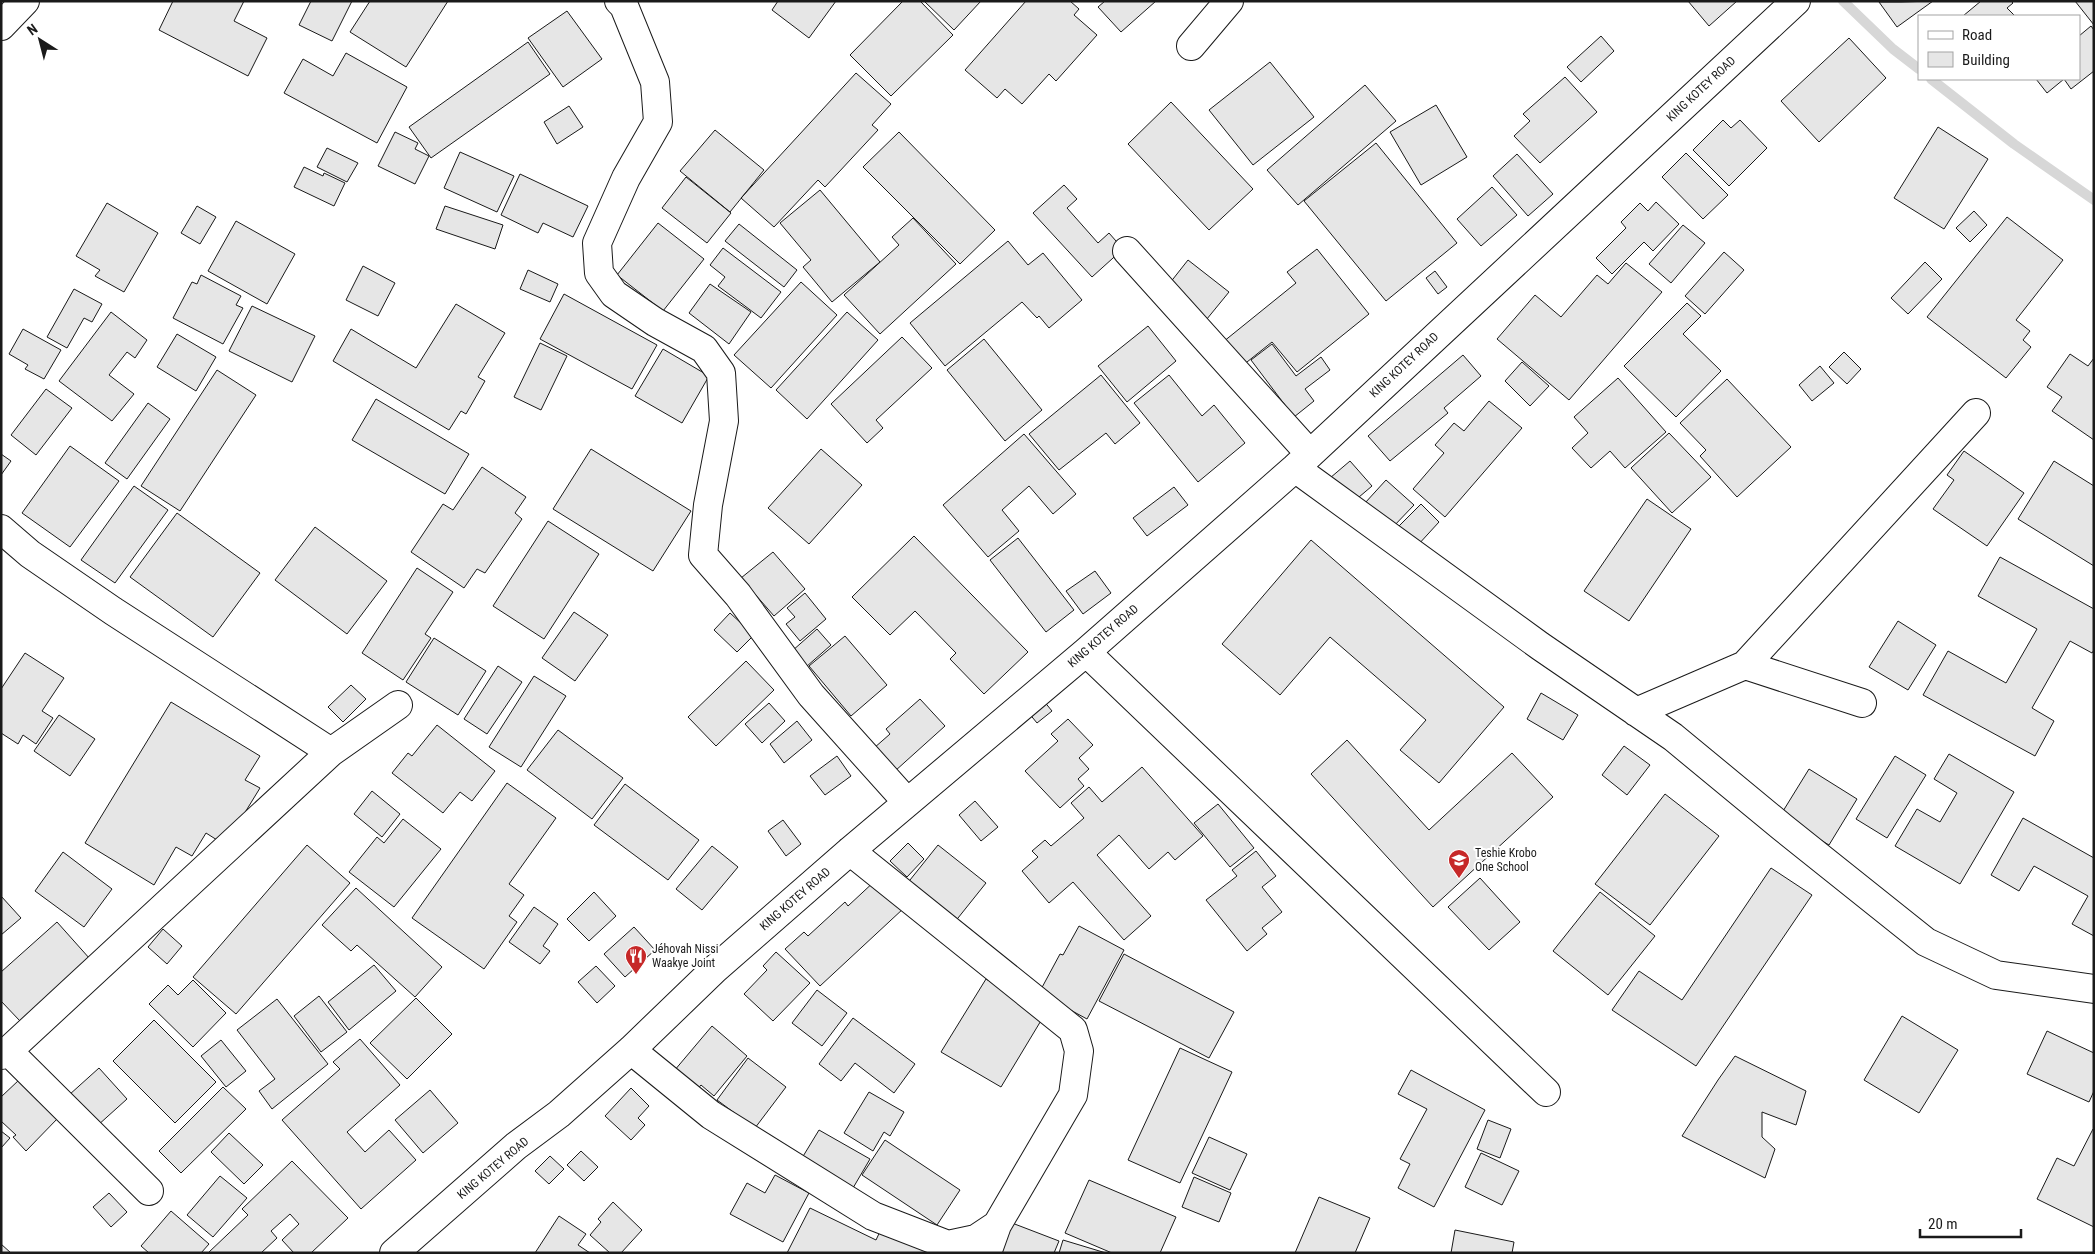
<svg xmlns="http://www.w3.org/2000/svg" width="2095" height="1254" viewBox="0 0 2095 1254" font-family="'Roboto Condensed',sans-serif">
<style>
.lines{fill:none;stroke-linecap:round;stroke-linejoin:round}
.stream{stroke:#d7d7d7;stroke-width:10}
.building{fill:#e6e6e6;stroke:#1a1a1a}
.minor-casing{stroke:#1a1a1a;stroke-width:30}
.minor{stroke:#fff;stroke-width:28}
.labels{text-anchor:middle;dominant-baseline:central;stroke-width:4;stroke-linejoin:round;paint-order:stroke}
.street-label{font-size:12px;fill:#1a1a1a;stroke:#fff}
.poi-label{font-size:12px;fill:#1a1a1a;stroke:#fff;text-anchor:start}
</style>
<rect width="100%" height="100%" fill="#fff"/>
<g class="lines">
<!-- stream -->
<path class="stream" d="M1843,1L1893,49L1919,69
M1931,79L2014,144L2094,200"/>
</g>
<!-- building -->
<path class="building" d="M173,1H244L234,21L267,38L248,76L159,30Z
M311,1H352L332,41L299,25Z
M370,1H448L406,67L350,32Z
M778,1H836L809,38L772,10Z
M903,1H920L953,35L891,96L850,55Z
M924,1H981L954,30Z
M1026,1H1070L1079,9L1074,15L1097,35L1056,81L1049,74L1022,104L1005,89L997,98L965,70Z
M1105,1H1156L1121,32L1098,7Z
M1688,1H1737L1709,26Z
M1933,1L1897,27L1879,2H1901Z
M1981,1H2011L2013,3L2007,8L2015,16H1963Z
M2075,1H2094V25Z
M567,11L602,59L563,87L528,38Z
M2091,26L2094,30V71L2071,89L2064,79L2047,93L2036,79H2079V36Z
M1601,36L1614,51L1581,82L1567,67Z
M1849,38L1886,78L1819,142L1781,101Z
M528,42L550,74L431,158L409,127Z
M346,53L407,87L377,143L284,93L303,59L333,76Z
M1270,62L1314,117L1253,165L1209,110Z
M856,73L891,104L872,125L878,130L825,187L818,180L774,227L741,198Z
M1565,77L1597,112L1540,163L1514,136L1530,121L1523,114Z
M1365,85L1396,121L1298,205L1267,170Z
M1171,102L1253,189L1209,230L1128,144Z
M1436,105L1467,157L1421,185L1390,132Z
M569,106L583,127L557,144L544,122Z
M1723,120L1731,128L1740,120L1767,148L1729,186L1693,150Z
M1938,127L1988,159L1944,229L1894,198Z
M715,130L764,170L730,212L680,171Z
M395,132L418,143L415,149L429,156L415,184L378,166Z
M899,132L995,230L960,264L863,167Z
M1376,143L1457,243L1386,301L1304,201Z
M327,148L358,163L347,182L317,167Z
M460,152L514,176L497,212L444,188Z
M1686,153L1728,195L1703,219L1662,177Z
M1517,154L1553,194L1528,216L1493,176Z
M304,167L323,176L324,173L345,183L334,206L294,187Z
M520,174L588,206L573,237L543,223L538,233L501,215Z
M686,177L731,213L707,243L662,208Z
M1064,185L1077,199L1067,208L1098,243L1109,233L1123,249L1092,277L1033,213Z
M1492,187L1517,215L1481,246L1457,219Z
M820,190L880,262L832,302L803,267L811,260L780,223Z
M1656,202L1679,224L1653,251L1644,242L1612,274L1596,258L1626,228L1621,222L1640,203L1648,211Z
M107,203L158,233L124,292L95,276L100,270L76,256Z
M197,206L216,217L200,244L181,233Z
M445,206L503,225L495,249L436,229Z
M1974,211L1987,225L1970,242L1956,228Z
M2007,217L2063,260L2016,320L2030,331L2023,340L2031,347L2006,378L1927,317Z
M913,218L956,264L880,334L844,295L899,245L892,237Z
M236,221L295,254L267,304L208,271Z
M658,223L704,259L663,311L617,275Z
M739,224L797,270L784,287L725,241Z
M1683,225L1705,243L1671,283L1649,264Z
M1008,241L1028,265L1043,253L1082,300L1049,328L1039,316L1037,318L1022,302L945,366L910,323Z
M723,248L781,292L761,318L718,286L725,277L710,265Z
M1317,249L1369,314L1297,372L1272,342L1242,366L1223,342L1296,283L1287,272Z
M1724,252L1744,270L1705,314L1685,296Z
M1188,260L1229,292L1202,325L1162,293Z
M1925,262L1942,279L1908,314L1891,298Z
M1626,263L1662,292L1569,400L1497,339L1535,295L1561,317L1597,275L1608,284Z
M363,266L395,283L378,316L346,300Z
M528,270L558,284L550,302L520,289Z
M1435,271L1447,287L1438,294L1426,278Z
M201,275L241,296L236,305L243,308L223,344L173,318L192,282L197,284Z
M801,282L837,315L771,388L734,355Z
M710,284L751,312L729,344L689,313Z
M74,289L102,304L92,322L84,318L67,348L47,337Z
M564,294L657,345L632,389L540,339Z
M1687,303L1701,316L1683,334L1721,371L1676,417L1624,366Z
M456,304L505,333L478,377L485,381L466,414L461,411L449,430L333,361L351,329L416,368Z
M252,306L315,336L292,382L229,351Z
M111,312L147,340L135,358L127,352L109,375L134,394L112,421L59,381Z
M847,312L878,340L807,419L776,390Z
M1148,326L1176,361L1127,402L1098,366Z
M23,329L61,350L44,379L25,369L28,365L9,354Z
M177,334L216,357L196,391L157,367Z
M902,337L932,368L876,420L883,428L867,443L831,404Z
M984,339L1042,410L1005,441L947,370Z
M540,343L567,356L541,410L514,397Z
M1272,344L1296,376L1321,357L1330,370L1305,389L1314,401L1294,417L1251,360Z
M663,349L709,376L682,423L635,396Z
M1844,352L1861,369L1847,384L1829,367Z
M2070,354L2088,366L2094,358V440L2052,411L2062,397L2047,387Z
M1463,355L1481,376L1444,408L1448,413L1390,461L1368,436Z
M1522,362L1549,386L1530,406L1505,381Z
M1820,366L1834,383L1812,401L1799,385Z
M217,370L256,395L180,511L141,486Z
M1101,375L1140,423L1115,444L1106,433L1059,470L1029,434Z
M1169,375L1202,416L1214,405L1245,443L1198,482L1134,403Z
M1618,378L1666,432L1625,468L1610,451L1591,468L1572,448L1588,433L1574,417Z
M1727,379L1791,447L1737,497L1700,456L1706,450L1680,423Z
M46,389L72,408L36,455L11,435Z
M376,399L469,454L445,494L352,440Z
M1489,401L1522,428L1445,517L1413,489L1444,453L1435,445L1454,423L1464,431Z
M148,403L170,419L127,479L105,463Z
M1669,433L1711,477L1672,513L1631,468Z
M1024,434L1076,494L1053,514L1029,486L1002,510L1019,531L988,557L943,505Z
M70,446L119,481L70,547L22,513Z
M591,449L691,511L653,571L553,509Z
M821,449L862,485L809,544L768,508Z
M1964,451L2024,493L1987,546L1933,509L1954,480L1947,475Z
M1,454L11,461L1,475Z
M1350,461L1372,486L1352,503L1330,478Z
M2054,461L2094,486V566L2018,519Z
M482,467L526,497L515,513L522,519L485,573L477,569L464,588L411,552L443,504L453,510Z
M1386,480L1414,505L1392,528L1365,503Z
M134,486L168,510L115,583L81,560Z
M1174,487L1188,505L1147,536L1133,518Z
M1647,499L1691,529L1629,621L1584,591Z
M1421,504L1439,522L1417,546L1398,527Z
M177,513L260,573L213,637L130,577Z
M548,521L599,554L544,639L493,606Z
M315,527L387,581L347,634L275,580Z
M914,536L1028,652L984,694L950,659L956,653L915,611L890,635L852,597Z
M1018,538L1074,610L1046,632L990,560Z
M1311,540L1504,707L1439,783L1400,750L1426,720L1330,637L1280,695L1222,644Z
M773,552L805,589L774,616L741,578Z
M2000,557L2094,609V650L2092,653L2070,641L2032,708L2054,721L2035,756L1923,695L1948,651L2006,683L2037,629L1978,596Z
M417,568L453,592L425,634L431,638L403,680L362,653Z
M1095,571L1111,593L1083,614L1066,591Z
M805,593L826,619L800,641L786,624L795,617L787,608Z
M574,612L608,635L575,681L542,658Z
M730,613L754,635L737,652L714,630Z
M1898,621L1936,645L1908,690L1869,667Z
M817,629L831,645L806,667L792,651Z
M845,636L887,685L851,716L809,666Z
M434,638L486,671L458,715L406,682Z
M25,653L64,678L42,711L53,718L36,744L23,735L18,744L1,733V689Z
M746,661L774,690L716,746L688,717Z
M498,666L522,682L487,734L464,719Z
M534,676L566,696L521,767L489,747Z
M351,685L366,699L343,722L328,707Z
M1541,693L1578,715L1563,740L1527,719Z
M920,699L945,726L895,771L874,748L890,734L886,729Z
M1043,700L1052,711L1037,723L1028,712Z
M171,702L260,756L245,780L260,788L225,845L206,833L192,856L176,847L154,885L85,843Z
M769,703L785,721L762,743L745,724Z
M59,715L95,739L70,776L34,751Z
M1068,719L1093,745L1079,758L1089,769L1078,779L1084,786L1060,808L1025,771L1058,741L1051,734Z
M797,721L812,740L784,763L770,744Z
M437,725L495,771L472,801L460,792L443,813L392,773L408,753L412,756Z
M558,730L623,778L592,819L527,770Z
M1347,740L1429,830L1512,753L1553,797L1433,907L1311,774Z
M1624,746L1650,765L1627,795L1602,775Z
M1949,754L2014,792L1960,884L1895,846L1917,809L1940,822L1957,793L1934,779Z
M837,756L851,776L825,795L810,776Z
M1895,756L1926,775L1887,838L1856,819Z
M1142,767L1203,836L1175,860L1168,852L1149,869L1119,835L1097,855L1151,916L1124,940L1073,882L1049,903L1022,871L1038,857L1032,851L1045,840L1051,846L1084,818L1071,803L1089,787L1102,802Z
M1809,769L1857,799L1829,845L1780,816Z
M507,783L556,818L509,884L524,895L509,916L517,922L484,969L412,918Z
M625,784L699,840L668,880L594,825Z
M372,791L400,814L382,837L354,814Z
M1665,794L1719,836L1650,925L1595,884Z
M975,801L998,827L981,841L959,815Z
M1218,804L1254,848L1230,867L1194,823Z
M2023,818L2094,858V936L2072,924L2088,896L2034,866L2019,891L1991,875Z
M403,819L441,849L394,907L349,872L377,837L384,843Z
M783,820L801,844L786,856L768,831Z
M908,843L924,859L907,877L890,861Z
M307,845L350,883L236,1014L193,977Z
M938,845L986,883L954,923L906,885Z
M712,846L738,867L702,910L676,889Z
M1256,851L1276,876L1262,887L1282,912L1262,928L1267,934L1247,951L1206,900L1237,876L1232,870Z
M63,852L112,889L84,927L35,891Z
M1771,868L1812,895L1696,1066L1612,1010L1639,971L1682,1000Z
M1480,878L1520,922L1489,950L1448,907Z
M877,879L904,908L820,986L785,949L804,932L808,936L845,902L848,906Z
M356,888L442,967L415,997L357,945L351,951L322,925Z
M594,892L616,916L589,941L567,919Z
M1600,892L1655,936L1608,995L1553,951Z
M1,896L21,918L1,935Z
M534,907L558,924L543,946L550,951L540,964L509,942Z
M57,922L90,959L20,1021L1,1001V972Z
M1079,926L1124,950L1087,1019L1039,993L1060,954L1063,955Z
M634,927L655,950L625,977L604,954Z
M163,929L182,946L167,964L148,947Z
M776,952L810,983L773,1021L744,994L767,970L763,966Z
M1124,954L1234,1012L1209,1058L1099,1001Z
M374,965L396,991L349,1030L328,1002Z
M596,966L615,986L597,1003L578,982Z
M986,979L1045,1014L1001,1087L941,1052Z
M193,980L226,1013L193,1047L149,1004L168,985L178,995Z
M817,990L847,1013L822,1046L792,1023Z
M319,996L347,1032L321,1052L294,1016Z
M416,998L452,1034L407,1079L370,1043Z
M277,999L328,1064L272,1109L259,1091L275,1079L237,1030Z
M1902,1016L1958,1050L1919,1113L1864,1080Z
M853,1018L915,1064L894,1093L855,1063L841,1081L819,1064Z
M154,1020L216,1082L175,1123L113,1061Z
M712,1026L747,1056L714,1096L701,1085L696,1091L674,1071Z
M2047,1031L2094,1053V1091L2089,1102L2027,1074Z
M360,1039L400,1085L347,1132L365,1152L389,1130L416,1160L361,1209L282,1120L340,1069L333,1062Z
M221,1040L246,1071L226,1087L201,1056Z
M1180,1048L1232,1072L1180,1183L1128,1160Z
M1735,1056L1806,1091L1796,1125L1762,1112V1137L1775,1149L1765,1178L1682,1136L1718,1080Z
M748,1058L786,1087L755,1128L717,1100Z
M99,1068L127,1099L97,1126L69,1095Z
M1411,1070L1485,1110L1434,1207L1398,1188L1410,1164L1400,1159L1427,1109L1398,1094Z
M20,1079L59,1117L26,1151L13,1137L16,1135L1,1121V1097Z
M223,1087L246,1109L181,1173L159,1151Z
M631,1088L649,1106L638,1118L645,1125L631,1140L605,1116Z
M430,1090L458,1123L423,1153L395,1120Z
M869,1092L904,1112L890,1136L884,1132L873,1151L844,1133Z
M1488,1120L1511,1129L1500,1158L1477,1149Z
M2093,1129H2094V1227L2037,1199L2057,1158L2074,1166Z
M819,1130L870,1159L853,1188L802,1158Z
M1,1131L10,1138L1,1148Z
M229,1133L263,1165L244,1184L211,1152Z
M1209,1137L1247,1154L1230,1190L1192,1173Z
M885,1140L960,1190L937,1225L862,1175Z
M581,1151L598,1167L584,1181L567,1165Z
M1481,1153L1519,1171L1502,1205L1465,1187Z
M550,1156L564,1169L549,1184L535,1171Z
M292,1161L348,1218L311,1253H294L282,1240L299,1224L290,1214L271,1231L277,1238L261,1253H208L248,1215L242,1209Z
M775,1175L809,1193L783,1242L730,1214L747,1183L765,1193Z
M220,1176L247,1198L213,1237L187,1215Z
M1194,1177L1231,1193L1219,1222L1182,1207Z
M1089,1180L1176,1217L1160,1253H1112L1065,1233Z
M109,1193L127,1212L111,1227L93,1207Z
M1319,1197L1370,1218L1355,1253H1295Z
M613,1202L642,1230L621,1253H610L590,1235L601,1222L598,1219Z
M810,1208L876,1240L884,1223L945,1253H787Z
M171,1211L209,1244L201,1253H149L141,1246Z
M559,1216L586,1234L578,1245L590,1253H535Z
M1012,1223L1059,1241L1054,1253H1000Z
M1455,1230L1514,1242L1512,1253H1451Z
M1063,1240L1106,1253H1059Z
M1,1244L11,1253H1Z"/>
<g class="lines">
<!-- minor casing -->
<g class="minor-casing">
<path id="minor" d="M619,1L624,6L655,82L658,122L626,178L597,243L599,273L614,294L655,322L704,349L721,373L724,421L708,505L703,555L738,595L811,695L907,802
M1,26L25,1
M1191,46L1229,1
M1127,251L1310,454
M1295,468L1540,646L1673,737L1782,827L1926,942L1996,975L2094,989
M1,529L30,554L113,611L331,752
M1086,652L1546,1092
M1745,665L1862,703
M1636,712L1745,665L1976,413
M850,851L1073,1030L1079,1051L1073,1095L997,1225
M631,1050L711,1115L873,1216L948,1245L976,1239L997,1225L987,1253
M8,1051L149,1191
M1,1055L8,1051L331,752L398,705
M394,1253L516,1146L559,1114L631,1050L715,969L850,851L1086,652L1295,468L1796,1"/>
</g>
<!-- minor -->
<use href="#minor" class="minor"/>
</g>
<!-- icons -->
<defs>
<g id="school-pin" transform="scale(1.125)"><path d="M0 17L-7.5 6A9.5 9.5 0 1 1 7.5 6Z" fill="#c62828" stroke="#fff"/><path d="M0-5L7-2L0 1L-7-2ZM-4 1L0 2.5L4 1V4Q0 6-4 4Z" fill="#fff"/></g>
<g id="restaurant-pin" transform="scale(1.125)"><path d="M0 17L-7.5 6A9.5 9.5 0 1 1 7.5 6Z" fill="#c62828" stroke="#fff"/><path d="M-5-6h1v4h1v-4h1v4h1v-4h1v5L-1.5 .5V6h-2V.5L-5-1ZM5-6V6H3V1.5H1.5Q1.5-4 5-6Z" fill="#fff"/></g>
</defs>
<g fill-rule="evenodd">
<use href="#school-pin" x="1459" y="860"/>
<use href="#restaurant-pin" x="636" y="956"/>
</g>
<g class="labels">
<!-- street labels -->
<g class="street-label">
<text transform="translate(1701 89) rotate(-43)">KING KOTEY ROAD</text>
<text transform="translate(1404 365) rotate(-43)">KING KOTEY ROAD</text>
<text transform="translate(1103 636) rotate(-41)">KING KOTEY ROAD</text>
<text transform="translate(795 899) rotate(-41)">KING KOTEY ROAD</text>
<text transform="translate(493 1168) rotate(-40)">KING KOTEY ROAD</text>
</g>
<!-- poi labels -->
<g class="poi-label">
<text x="1475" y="853">Teshie Krobo<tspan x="1475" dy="14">One School</tspan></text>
<text x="652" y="949">Jéhovah Nissi<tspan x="652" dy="14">Waakye Joint</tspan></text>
</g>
</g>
<!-- border -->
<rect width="2095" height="1254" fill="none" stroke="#1a1a1a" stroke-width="5"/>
<!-- legend -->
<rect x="1918" y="15" width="162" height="65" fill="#ffffff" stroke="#a3a3a3"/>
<rect x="1928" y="31" width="25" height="8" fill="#ffffff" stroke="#a3a3a3"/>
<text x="1962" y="40" font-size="15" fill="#1a1a1a">Road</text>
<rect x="1928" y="52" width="25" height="15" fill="#e6e6e6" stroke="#a3a3a3"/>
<text x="1962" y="65" font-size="15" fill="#1a1a1a">Building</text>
<!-- north arrow -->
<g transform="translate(40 40) rotate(324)" stroke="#ffffff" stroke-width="4" paint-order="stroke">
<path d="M0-4L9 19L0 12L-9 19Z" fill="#1a1a1a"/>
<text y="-8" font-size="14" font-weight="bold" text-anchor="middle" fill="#1a1a1a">N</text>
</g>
<!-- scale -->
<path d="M1920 1229v8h101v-8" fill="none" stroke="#1a1a1a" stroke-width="2.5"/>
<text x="1928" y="1229" font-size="15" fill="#1a1a1a" stroke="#ffffff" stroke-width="4" paint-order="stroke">20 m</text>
</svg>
